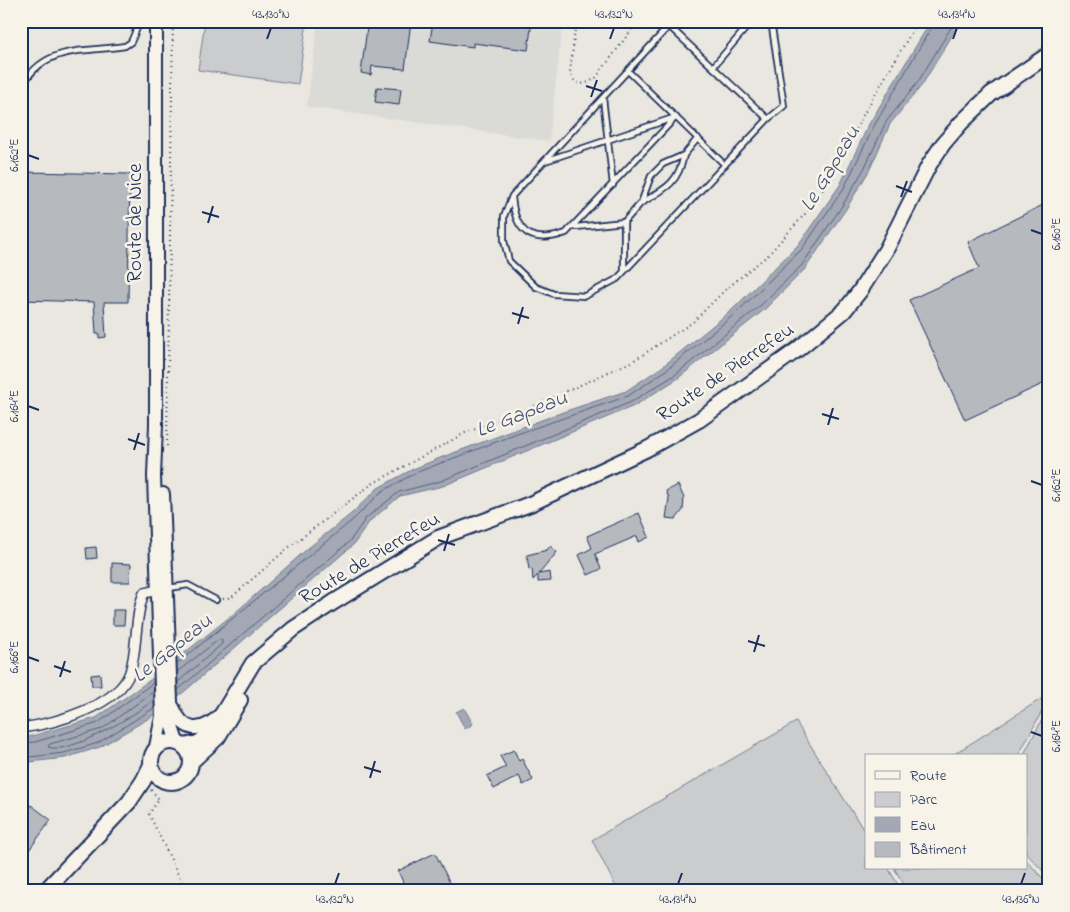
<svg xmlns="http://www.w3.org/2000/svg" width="1070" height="912" viewBox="0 0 1070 912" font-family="'Indie Flower',sans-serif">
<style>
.built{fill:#dadad6}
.green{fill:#cbcccd;stroke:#737e96}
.water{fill:#a3a8b4;stroke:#6d7892}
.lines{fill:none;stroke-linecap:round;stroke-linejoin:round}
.shore{stroke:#515f80;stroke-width:1}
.building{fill:#b6babf;stroke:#1b2f5e}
.service-casing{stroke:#1b2f5e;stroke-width:8}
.minor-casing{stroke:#1b2f5e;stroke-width:12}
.secondary-casing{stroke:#1b2f5e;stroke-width:16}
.primary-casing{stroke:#1b2f5e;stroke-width:18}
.path{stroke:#1b2f5e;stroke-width:2;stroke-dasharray:1 4;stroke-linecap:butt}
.service{stroke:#f7f3e8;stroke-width:4.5}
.minor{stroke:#f7f3e8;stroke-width:9}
.secondary{stroke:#f7f3e8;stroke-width:12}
.primary{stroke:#f7f3e8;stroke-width:14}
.ticks{fill:none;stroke:#1b2f5e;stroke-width:2}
.labels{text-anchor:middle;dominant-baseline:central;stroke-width:5;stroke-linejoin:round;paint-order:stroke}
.street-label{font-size:21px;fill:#1b2f5e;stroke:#f7f3e8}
.water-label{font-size:22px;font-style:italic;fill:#445378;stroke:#f7f3e8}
.neatline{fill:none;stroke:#1b2f5e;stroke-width:2}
.ticks-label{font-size:12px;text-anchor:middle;fill:#1b2f5e}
</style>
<rect width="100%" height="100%" fill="#eae7e0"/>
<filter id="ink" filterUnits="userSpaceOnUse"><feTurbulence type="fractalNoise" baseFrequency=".02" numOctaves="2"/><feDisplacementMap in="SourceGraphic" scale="10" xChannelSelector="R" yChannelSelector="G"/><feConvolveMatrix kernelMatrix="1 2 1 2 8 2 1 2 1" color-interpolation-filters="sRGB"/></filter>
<g filter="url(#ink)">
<!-- built -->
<path class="built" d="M318,21H563L549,141L307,107Z"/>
<!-- green -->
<path class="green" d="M205,21H307L298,84L198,70Z
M1049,694V698L1018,756H951Z
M1049,706V877L1026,853V756H1023Z
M796,722L866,834V868H888L902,891H618L592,840Z
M1026,860L1049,885V891H908L894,868H1026Z"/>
<!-- water -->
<path class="water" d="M931,21H961L922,85L890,124L869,171L846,209L805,269L764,310L677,379L634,406L443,486L400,496L370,521L354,544L185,691L151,717L100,747L65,758L21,763V739L96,718L153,678L236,612L307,549L351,514L378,488L413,469L440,458L563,412L626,391L662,367L733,309L798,245L840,185L869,124Z
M464,708L473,724L465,729L456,712Z"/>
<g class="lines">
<!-- shore -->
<path class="shore" d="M177,664L355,518L381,492L415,473L517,434L628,396L665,371L736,313L802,249L844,188L874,126L935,21
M177,672L218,640H222V644L178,682
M178,690L350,541L366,518L399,492L441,481L631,402L675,375L760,306L802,265L842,206L864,169L886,122L918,82L955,21
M154,691L102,729L50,744L48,747C70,756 136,714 154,700
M21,743L35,742L98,723L153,683
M21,758L64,753L98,743L154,708"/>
</g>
<!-- building -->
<path class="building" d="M368,21H411L405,69L372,66L371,75L361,73Z
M433,21H532L528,50L473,43V47L430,41Z
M377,87L401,89L399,105L375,102Z
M21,172L130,174L128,302H104L106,337L99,338V334H96L94,302L21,300Z
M1049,202V381L965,420L909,300L979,268L968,242Z
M678,485L684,498L683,510L676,519L666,518L669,498L666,491Z
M639,513L649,537L639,542L637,536L595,554L601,569L588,575L579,555L592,548L587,536Z
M550,546L557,552L539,574L550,572L551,581L538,582V575L533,580L532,569L529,570L527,555L547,550Z
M96,547L97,558L87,559L86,548Z
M112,563L131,564L130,582H112Z
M113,610H125L124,625H113Z
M100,674L101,686H92L91,675Z
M514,750L519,761L522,759L533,780L523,785L519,776L494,789L487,776L506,767L500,756Z
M31,805L51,820L21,861V818Z
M435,853L454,891H407L398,871Z"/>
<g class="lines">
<!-- service casing -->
<g class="service-casing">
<path id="service" d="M669,26L768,119L617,279L585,296L554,294L536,287L509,261L504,241V216L512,196Z
M713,67L752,21
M628,71L725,165
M21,89C42,44 84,53 125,46L131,42L140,21
M603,98L613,185
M768,119L784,106L771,21
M512,197C515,233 532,245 566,233L676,117L545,161
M641,203C665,189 678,184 684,155
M576,227L624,222
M624,271V222L641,203L651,176L663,164L684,155L698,138
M169,588L188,585L216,600"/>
</g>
<!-- minor casing -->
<g class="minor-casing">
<path id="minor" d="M21,728C53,724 119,706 130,672C138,647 134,618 144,593L163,589"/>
</g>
<!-- secondary casing -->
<g class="secondary-casing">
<path id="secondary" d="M156,21V425L154,476L162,716L156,747
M163,494L172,727L177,742
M173,707C184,733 200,734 220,715"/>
</g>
<!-- primary casing -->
<g class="primary-casing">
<path id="primary" d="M151 762a20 20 0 1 1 40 0a20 20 0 1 1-40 0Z
M184,746L198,743L210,734L253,663L293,629L334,602L438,538L530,504L647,449L699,420L797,350L844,311L860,291L886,250L929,165L943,144L961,123L991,94L1049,54
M191,762L218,737L240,700
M45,891L129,802L143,781L151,765"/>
</g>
<!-- path -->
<path class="path" d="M576,21L570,73L575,82L584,84L595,79L638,21
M167,446L173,21
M223,599L232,597L288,548L372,484L465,433L530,408L633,361L693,322L725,290L768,255L814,204L849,146L862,117L918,21
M151,790L159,799L149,814L186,891"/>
<!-- service -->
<use href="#service" class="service"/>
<!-- minor -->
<use href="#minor" class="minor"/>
<!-- secondary -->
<use href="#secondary" class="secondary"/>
<!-- primary -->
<use href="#primary" class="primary"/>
</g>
</g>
<!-- ticks -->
<path class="ticks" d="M267,39L271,28M610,39L614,28M953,39L957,28M586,86L602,91M591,97L597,80M28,155L39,159M896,186L912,192M901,197L907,181M202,212L219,217M208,223L213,206M1031,230L1042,234M512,313L529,318M518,324L523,307M28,406L39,410M822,414L839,419M828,425L833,408M128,439L145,445M134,450L139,433M1031,481L1042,485M438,540L455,545M444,551L449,534M748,641L765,646M754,652L759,635M28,657L39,661M54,666L71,672M60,677L65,661M1031,732L1042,736M364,767L381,772M370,778L375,761M335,884L339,873M678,884L682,873M1021,884L1025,873"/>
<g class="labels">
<!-- street labels -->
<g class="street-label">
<text transform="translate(136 223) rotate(-90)">Route de Nice</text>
<text transform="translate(726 373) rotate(-34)">Route de Pierrefeu</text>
<text transform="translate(370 559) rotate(-31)">Route de Pierrefeu</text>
</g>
<!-- water labels -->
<g class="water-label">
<text transform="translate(831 169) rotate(-59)">Le Gapeau</text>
<text transform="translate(522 415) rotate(-21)">Le Gapeau</text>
<text transform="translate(173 649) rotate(-39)">Le Gapeau</text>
</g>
</g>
<!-- margin -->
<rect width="1070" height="912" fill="none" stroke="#f7f3e8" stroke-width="55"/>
<!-- legend -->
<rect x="865" y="754" width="162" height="115" fill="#f7f3e8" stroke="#9fa5b1"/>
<rect x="875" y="771" width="25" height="8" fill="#f7f3e8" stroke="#9fa5b1"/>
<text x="910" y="780" font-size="15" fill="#1b2f5e">Route</text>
<rect x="875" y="792" width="25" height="15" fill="#cbcccd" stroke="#9fa5b1"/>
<text x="910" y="804" font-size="15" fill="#1b2f5e">Parc</text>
<rect x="875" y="817" width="25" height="15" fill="#a3a8b4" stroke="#9fa5b1"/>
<text x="910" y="830" font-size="15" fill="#1b2f5e">Eau</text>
<rect x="875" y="842" width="25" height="15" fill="#b6babf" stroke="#9fa5b1"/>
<text x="910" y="854" font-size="15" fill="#1b2f5e">Bâtiment</text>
<rect x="28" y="28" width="1014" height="856" class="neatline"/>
<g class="ticks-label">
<text x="271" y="18">43.130°N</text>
<text x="614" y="18">43.132°N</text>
<text x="957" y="18">43.134°N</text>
<text transform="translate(14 155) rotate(-90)" y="4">6.162°E</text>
<text transform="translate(1056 234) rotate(-90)" y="4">6.160°E</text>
<text transform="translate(14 406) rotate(-90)" y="4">6.164°E</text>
<text transform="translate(1056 485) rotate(-90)" y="4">6.162°E</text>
<text transform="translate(14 657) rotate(-90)" y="4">6.166°E</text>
<text transform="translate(1056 736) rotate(-90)" y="4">6.164°E</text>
<text x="335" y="903">43.132°N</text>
<text x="678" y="903">43.134°N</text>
<text x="1021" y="903">43.136°N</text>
</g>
</svg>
